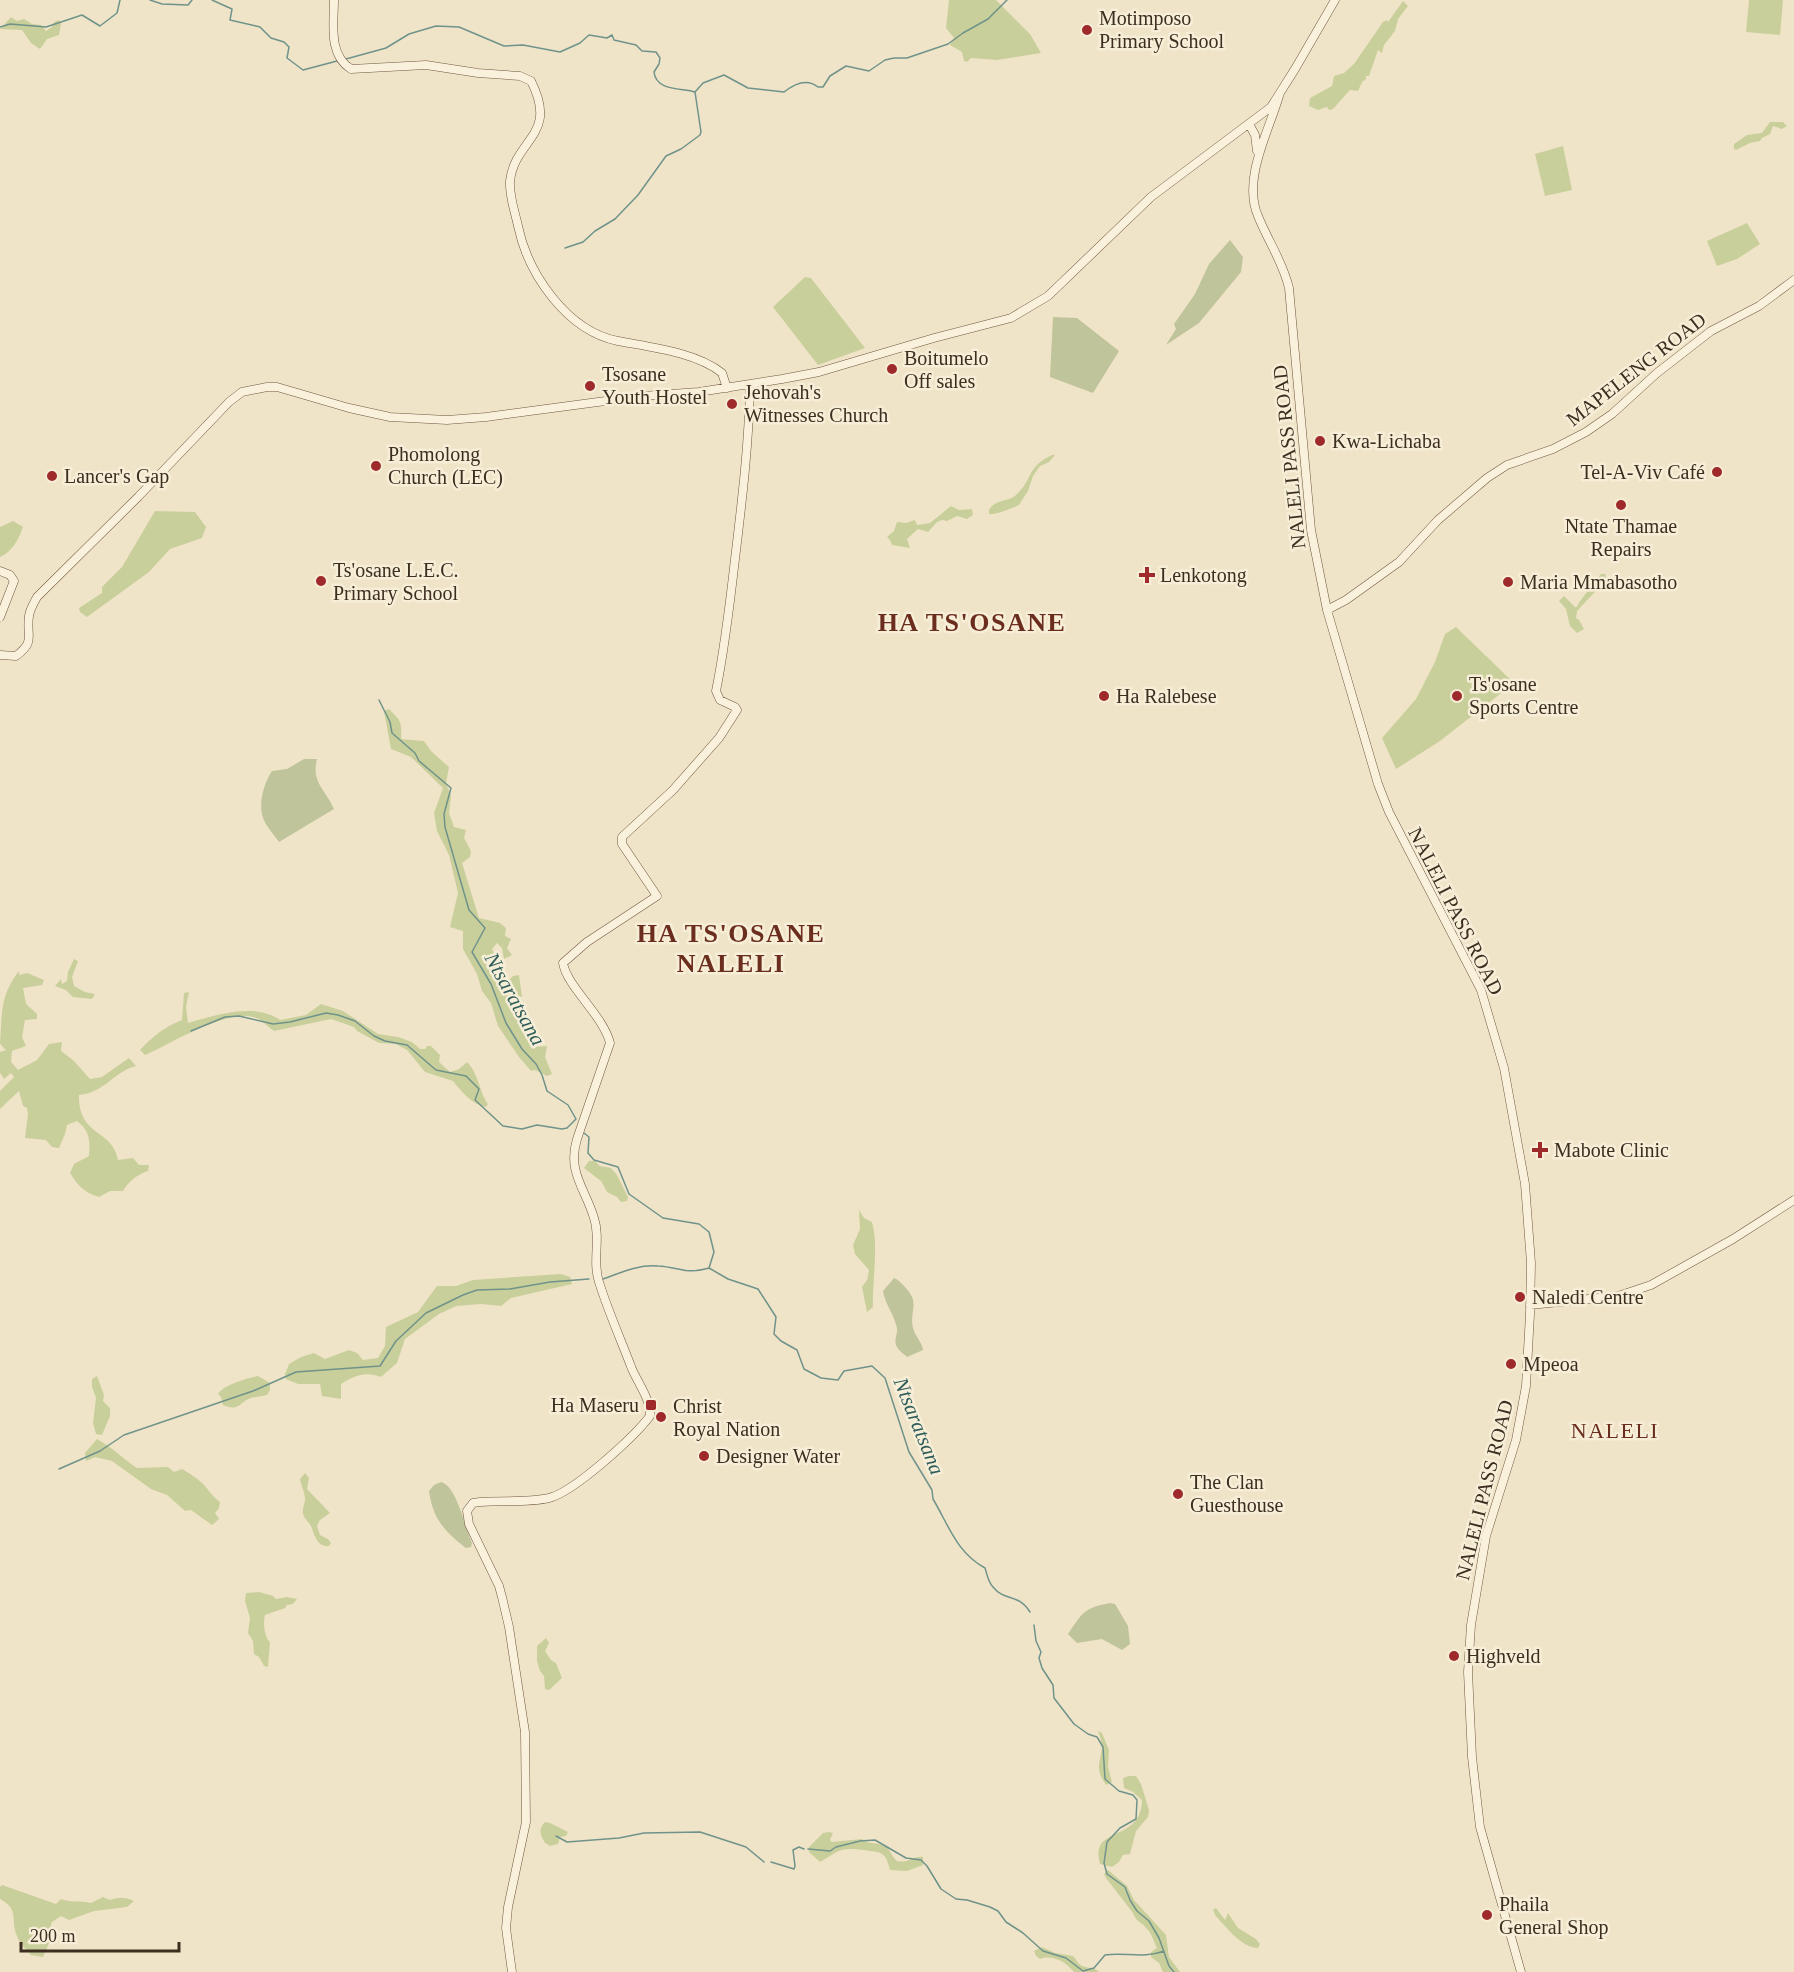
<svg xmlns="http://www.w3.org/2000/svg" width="1794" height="1972" viewBox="0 0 1794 1972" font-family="Georgia,serif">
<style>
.green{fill:#c9cf9b}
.cemetery{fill:#bfc49a}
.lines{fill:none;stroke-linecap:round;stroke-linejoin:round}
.stream{stroke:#6f938a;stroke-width:1.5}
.secondary-casing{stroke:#6f573f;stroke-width:9}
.secondary{stroke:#faf1dc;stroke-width:8}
.poi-dot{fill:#9e2a2b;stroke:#f7eed8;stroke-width:2}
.labels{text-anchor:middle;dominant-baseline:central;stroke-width:5;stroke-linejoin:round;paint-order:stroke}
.poi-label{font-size:20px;fill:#3d2e20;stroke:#f7eed8;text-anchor:start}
.street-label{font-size:20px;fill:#3d2e20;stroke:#f7eed8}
.water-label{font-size:21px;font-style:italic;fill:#2f5d5a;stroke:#f7eed8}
.quarter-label{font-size:22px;letter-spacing:1.5px;fill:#6b2e1e;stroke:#f7eed8}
.district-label{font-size:26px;font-weight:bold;letter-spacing:1.5px;fill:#6b2e1e;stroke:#f7eed8}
</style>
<rect width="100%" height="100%" fill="#f0e4c8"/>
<!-- green -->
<path class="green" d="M949,0H996L1030,34L1041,53L997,60L971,58L967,62L964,61L962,52L950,45L954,38L946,28Z
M1749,0H1783L1780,35L1746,32Z
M1403,1L1408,6L1398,19L1395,31L1384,45L1382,53L1378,50L1369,76H1366V79L1362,82L1358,91L1350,90L1333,109L1329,110L1327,107L1318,110L1309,106L1310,98L1332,86L1334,76L1344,73L1354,64L1383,22L1387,20L1388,22Z
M11,17L17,21L24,19L32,24L41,25L46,31L52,27L54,22L59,20L61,24L59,35L47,39L40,49L31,43L22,30L0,29Z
M1770,122H1783L1787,126L1782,129L1773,126L1770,134L1762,138L1760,141L1750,143L1736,150L1734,149V144L1747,135L1762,133Z
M1563,146L1572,190L1545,196L1535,154Z
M1747,223L1760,244L1737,259L1717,266L1707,241Z
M805,277L811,278L865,348L818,365L773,307Z
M1052,455H1055L1049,462L1040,466L1033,476L1028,491L1019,505C1012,508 996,515 989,514V510C996,498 1009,503 1017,494C1034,478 1026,467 1052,455Z
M951,506L959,510L972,509L973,515L967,519L957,516L947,521L942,520L937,522L928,532L918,529L907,539L910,548L892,545L890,540L887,537L894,531L897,522L906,523L915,520L917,525L930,523Z
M155,511L195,512L206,527L202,538L170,549L149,572L87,617L80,612L79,608L102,593V587L122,567Z
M13,521L23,527C19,539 12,552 0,557V527Z
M1601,574H1605L1607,579L1577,611L1576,618L1579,620L1584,629L1577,633L1570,626L1566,609L1559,601L1564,596L1575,607H1577C1578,602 1597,580 1601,574Z
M1456,627L1514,683L1440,741L1396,769L1382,738L1416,699L1435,662L1445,634Z
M389,709C401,721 402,722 401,739L424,741L431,751L449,767L446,783L451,796L449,813L454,827L466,830L464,838L471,851L470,857L462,863L479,918L500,923L506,928L505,936L511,939L507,948L512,955L504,959L502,948L497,943L492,949L503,969L507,982L513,976L519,975L522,997L511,995L522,1031L532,1047L547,1046L545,1057L552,1074L547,1076L535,1070L531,1071L519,1057L498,1026L491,1003L482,991L477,974L463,949V931L450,927L458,893L449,855L437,831L434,813L443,788L411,757L391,749L384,711Z
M74,959L78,961L72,977L74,986L85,992L95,994L92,999L73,997L66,990L55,986L61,979L62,984L67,981L68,972Z
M19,971V975L27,973L44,980L42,985L23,988L26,1004L37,1014V1019L25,1020L22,1037L26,1046L12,1051L11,1062L18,1070L37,1060L49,1044L62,1042L61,1051L73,1060L90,1079L102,1077L129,1058L136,1066C113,1072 106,1092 79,1095C78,1137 113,1129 118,1160L133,1158L139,1165H149L148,1171C138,1174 128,1182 123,1191H110L99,1197C85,1193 78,1186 70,1173L74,1164L89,1156C90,1140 90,1131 77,1121L67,1125L65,1134L59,1148L52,1147L46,1140L25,1138L28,1114L27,1108L23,1106L19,1091L0,1109V1091L14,1077L11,1073L4,1079L0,1073V1052L6,1050L0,1044C2,1013 0,995 19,971Z
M189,992L186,1007L188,1023C215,1015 255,1002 280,1020L306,1015L321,1004L343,1011L378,1034L398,1037L412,1042L420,1049H425L427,1046H431L440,1055L439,1062L450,1072L459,1069L467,1062C479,1074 479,1092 488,1104L486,1107C471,1104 462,1092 453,1081L425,1072L407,1050L396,1044L379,1043L357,1031L354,1027L331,1019L274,1031C269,1028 264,1022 259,1019C231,1005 171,1044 145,1055L140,1050C153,1036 164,1027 182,1020L184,993Z
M589,1161H595L600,1166L611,1168L617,1175L628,1197L627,1201L621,1202L617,1197L607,1192L601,1181L584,1168Z
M859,1210L864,1218L872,1222C879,1248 872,1280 873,1307L867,1312L862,1287L867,1280L869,1270L855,1254L853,1245L860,1229Z
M561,1274L570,1277L572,1284L511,1298L501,1306L481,1304L456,1306L439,1314L405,1339L397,1363L381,1377C365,1371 354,1376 341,1384V1399L322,1396L320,1384H298L286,1379L285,1374L289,1364L301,1357L314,1353L325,1359L349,1350L357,1353L363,1360L378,1358L385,1346L386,1327L418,1312L437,1286H456L473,1280Z
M97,1376L104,1395L103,1401L110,1408V1416L102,1435L96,1434L93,1423L96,1398L92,1387V1379Z
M258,1376L270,1383V1390L267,1395C262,1396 256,1397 251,1398C237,1403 241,1412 223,1405L221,1397L218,1394C223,1385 247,1378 258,1376Z
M97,1439C112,1447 122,1458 137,1468L168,1467L174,1472L182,1469C189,1473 197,1478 202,1483C209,1490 212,1496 220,1502L219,1508L215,1513L219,1519L212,1525L191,1510L185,1511L167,1495L151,1489L112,1461L95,1457L86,1461L85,1453Z
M305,1473L309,1478L307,1489L330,1513L320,1520L317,1526L320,1535L328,1539L331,1543L329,1546C317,1547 315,1536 311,1526C308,1521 305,1520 303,1514C302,1508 305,1504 305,1499C305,1492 301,1486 300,1479Z
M259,1592L273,1596L276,1599L287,1597L297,1599L293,1604L287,1605L285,1608L265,1615C263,1622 264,1637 270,1642L268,1667L264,1666L259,1657L254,1654L253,1641L248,1633L250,1618L245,1601L246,1593Z
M546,1638L549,1643L545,1651L551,1660L556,1663L562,1678L549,1690L545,1689L544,1676L540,1671L537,1661V1646Z
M1098,1731L1102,1733L1109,1750L1108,1767L1112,1782L1106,1785C1091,1763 1105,1759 1101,1741C1101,1738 1099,1735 1098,1731Z
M1129,1776H1136L1141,1784L1149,1810L1148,1817L1136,1831L1130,1854L1123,1855L1119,1862L1112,1867L1100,1864C1089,1824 1141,1844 1142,1800L1133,1792L1124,1788L1123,1778Z
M545,1822L550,1823L568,1832L566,1836L560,1837L558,1844L550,1846L545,1843C540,1835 538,1829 545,1822Z
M829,1832L833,1833L830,1840L832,1842L862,1839C869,1845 877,1842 885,1846C890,1849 892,1857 897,1861C908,1864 914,1855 923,1857V1865L907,1871L890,1870C885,1850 881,1853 864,1850C840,1847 840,1850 820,1862L809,1852V1847L823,1833Z
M1108,1870L1127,1886L1134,1900L1166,1935L1169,1957L1180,1972H1163L1159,1963L1151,1957V1952L1157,1948C1154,1942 1152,1934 1147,1929C1142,1922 1136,1922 1133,1913L1106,1878L1104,1874Z
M2,1885L56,1904L61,1899C71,1903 81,1900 91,1903L103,1897L110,1900C119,1897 125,1897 134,1901L127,1907L94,1911L69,1920L61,1916L52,1922L48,1933L50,1941L43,1957L31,1955C27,1950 19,1943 17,1936C10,1919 20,1910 0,1899V1887Z
M1216,1908L1225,1920L1228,1913L1238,1928L1256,1939L1260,1944L1258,1948C1242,1948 1225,1926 1215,1915L1213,1910Z
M1042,1947L1055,1953L1073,1956C1076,1959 1078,1964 1082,1966C1089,1969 1093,1966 1099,1972H1074C1066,1962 1053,1954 1040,1959L1036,1956L1034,1951Z"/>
<!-- cemetery -->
<path class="cemetery" d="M1230,240L1243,257L1241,272L1199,323L1166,345L1176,329L1174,324L1195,294L1209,264Z
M1053,317L1077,318L1119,351L1093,393L1050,377Z
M304,759H317C311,782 325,789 334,809L279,842C274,835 266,826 263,818C258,803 264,783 272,771L287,769Z
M894,1278C899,1280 901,1283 905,1287C921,1304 909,1310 913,1328C915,1336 922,1342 923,1350L907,1357C904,1354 899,1351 897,1347C893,1341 898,1334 897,1328C894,1314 885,1304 883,1291Z
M441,1482C457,1486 465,1528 472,1543L471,1547L466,1548C444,1531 433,1519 429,1491L434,1485Z
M1110,1603L1115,1604L1128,1626L1130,1644L1122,1650L1102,1639L1077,1643L1068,1634C1083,1612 1084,1608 1110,1603Z"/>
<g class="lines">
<!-- stream -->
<path class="stream" d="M150,0L162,4L188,5L192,0
M212,0L232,9L230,20L260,27L271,38L284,42L289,47L287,58L303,70L337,61
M0,27L10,24L46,27L82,15L100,26L117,13L120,0
M346,59L386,48L409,34L436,26L459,27L504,46L523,45L560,52L580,43L589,35L607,38L612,35L614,40L636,45L642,51L656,52L660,58L659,64L654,72C656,91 681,88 695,92L703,83L724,75L748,88L784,92C794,84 807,78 818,87H823L830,76L846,66L869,71L885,60L894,58H907L948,44L963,33L988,19L1007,0
M565,248L583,242L595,231L615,219L638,195L666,156L681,149L700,135L701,132L695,92
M191,1031L225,1017L239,1016L273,1024L290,1022L326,1013L338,1015L355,1021L374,1036L385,1041L407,1045L436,1070L466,1076L479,1089L475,1100L503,1126L522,1129L537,1125L562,1129L567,1128L576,1119L568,1105L547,1091L542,1075L536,1064L522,1049L506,1023L491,984L472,952L485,928L469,910L445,827L444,814L451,788L419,761L415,753L392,733L390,722L379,700
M584,1133L589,1137L588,1153L594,1160L618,1167L629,1194L663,1218L699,1224L709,1232L714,1252L709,1268L728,1279L758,1289L776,1317L774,1334L781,1341L797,1350L804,1369L821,1378L838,1380L844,1371L872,1366L885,1378L909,1452L932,1490L933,1499C949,1526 957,1553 985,1568C987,1574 988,1582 993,1587C1005,1602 1018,1593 1030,1612
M603,1279C620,1273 639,1264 658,1266C680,1267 684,1275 709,1268
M59,1469L100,1451L124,1435L253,1391L296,1372L380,1366L396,1341L426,1313L463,1295L477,1290L510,1289L550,1282L589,1279
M1034,1625L1036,1641L1041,1652L1039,1658L1042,1668L1053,1685L1054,1698L1074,1724L1088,1734L1097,1737L1103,1747L1105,1779L1119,1791L1133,1795L1137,1800L1136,1819L1120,1828L1107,1842L1104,1863L1107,1874L1125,1887L1130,1900L1137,1911L1149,1921L1159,1938L1169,1966L1174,1972
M556,1836L567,1842L619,1838L644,1833L700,1832L746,1847L764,1862
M808,1849L830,1851L836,1847L860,1841L875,1840L906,1858L921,1860L927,1866L941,1889L956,1899L967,1900L990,1907L998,1911L1006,1922L1023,1933L1043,1951L1066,1958L1083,1971L1094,1968L1105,1955C1125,1952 1144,1959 1164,1951
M771,1862L794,1869L795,1866L793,1850L799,1847L804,1849"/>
<!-- secondary casing -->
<g class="secondary-casing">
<path id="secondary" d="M334,0C334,23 328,55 351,69L426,65L478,73L520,76L531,81C559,136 515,138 510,181C509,196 515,212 518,226C528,274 567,331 618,341C649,347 696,352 722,373L727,388
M1279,96C1269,131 1242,179 1258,216C1268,241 1283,262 1289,288L1311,530L1327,610L1378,784L1389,812L1481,990L1504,1068L1525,1184L1531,1263L1530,1314L1526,1386L1516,1440L1486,1536L1471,1625L1468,1672L1472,1757L1480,1827L1521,1972
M1249,124L1255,135L1257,151
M0,571L10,575L14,581L0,617
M1327,610L1346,600L1399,562L1438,520L1487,478L1507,465L1553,449L1586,432L1612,414L1657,373L1711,331L1759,306L1794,280
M0,655L16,656C36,641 26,637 29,616C30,609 34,603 37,597L138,497L229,402L242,392L267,387H277L349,408L390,417L447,420L486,417L643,396L699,392L782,379L819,372L934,338L1011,318L1048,296L1151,197L1271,107L1295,69L1335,0
M1530,1305L1618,1296L1651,1285L1733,1239L1794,1200
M512,1972L506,1928L508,1907L526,1822L525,1732L509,1627L502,1597L499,1586L469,1524L467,1511L473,1503L480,1502C503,1500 527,1503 549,1498C574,1492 634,1437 650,1416C651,1400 638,1383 632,1369C621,1340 608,1311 599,1282C592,1261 601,1239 594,1218C585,1188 567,1172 577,1139L610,1043C603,1015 567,987 563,963L587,942L657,896L622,844V837L673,790L719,738L737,710L735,707L720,700L716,691C725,647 730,603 735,559C742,501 749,443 750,385"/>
</g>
<!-- secondary -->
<use href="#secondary" class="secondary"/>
</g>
<!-- markers -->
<g class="poi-dot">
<circle cx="1087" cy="30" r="6"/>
<circle cx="892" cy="369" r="6"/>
<circle cx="590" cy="386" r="6"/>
<circle cx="732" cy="404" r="6"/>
<circle cx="1320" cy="441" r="6"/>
<circle cx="376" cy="466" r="6"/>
<circle cx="1717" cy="472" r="6"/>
<circle cx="52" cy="476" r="6"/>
<circle cx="1621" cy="505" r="6"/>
<path d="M1144 566h6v6h6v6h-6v6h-6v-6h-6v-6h6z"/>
<circle cx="321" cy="581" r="6"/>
<circle cx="1508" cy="582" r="6"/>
<circle cx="1104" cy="696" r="6"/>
<circle cx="1457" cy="696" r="6"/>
<path d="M1537 1141h6v6h6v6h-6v6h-6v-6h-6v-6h6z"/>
<circle cx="1520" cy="1297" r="6"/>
<circle cx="1511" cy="1364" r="6"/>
<rect x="645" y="1399" width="12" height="12" rx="3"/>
<circle cx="661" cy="1417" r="6"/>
<circle cx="704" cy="1456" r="6"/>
<circle cx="1178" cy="1494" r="6"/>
<circle cx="1454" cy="1656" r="6"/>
<circle cx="1487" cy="1915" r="6"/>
</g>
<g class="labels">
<!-- poi labels -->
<g class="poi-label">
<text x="1099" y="18">Motimposo<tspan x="1099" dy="23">Primary School</tspan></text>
<text x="904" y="358">Boitumelo<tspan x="904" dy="23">Off sales</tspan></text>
<text x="602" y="374">Tsosane<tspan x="602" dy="23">Youth Hostel</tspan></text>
<text x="744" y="392">Jehovah's<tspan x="744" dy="23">Witnesses Church</tspan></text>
<text x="1332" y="441">Kwa-Lichaba</text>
<text x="388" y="454">Phomolong<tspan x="388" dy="23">Church (LEC)</tspan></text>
<text x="1705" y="472" text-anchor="end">Tel-A-Viv Café</text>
<text x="64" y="476">Lancer's Gap</text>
<text x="1621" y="526" text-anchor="middle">Ntate Thamae<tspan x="1621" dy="23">Repairs</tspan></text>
<text x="333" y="570">Ts'osane L.E.C.<tspan x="333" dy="23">Primary School</tspan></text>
<text x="1160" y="575">Lenkotong</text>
<text x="1520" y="582">Maria Mmabasotho</text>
<text x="1469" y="684">Ts'osane<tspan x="1469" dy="23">Sports Centre</tspan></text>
<text x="1116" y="696">Ha Ralebese</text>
<text x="1554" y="1150">Mabote Clinic</text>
<text x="1532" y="1297">Naledi Centre</text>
<text x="1523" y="1364">Mpeoa</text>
<text x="639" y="1405" text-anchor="end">Ha Maseru</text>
<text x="673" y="1406">Christ<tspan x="673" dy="23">Royal Nation</tspan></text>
<text x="716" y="1456">Designer Water</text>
<text x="1190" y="1482">The Clan<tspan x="1190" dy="23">Guesthouse</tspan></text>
<text x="1466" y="1656">Highveld</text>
<text x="1499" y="1904">Phaila<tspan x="1499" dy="23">General Shop</tspan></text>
</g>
<!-- street labels -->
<g class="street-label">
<text transform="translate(1636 369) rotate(-38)">MAPELENG ROAD</text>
<text transform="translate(1289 457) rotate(-96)">NALELI PASS ROAD</text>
<text transform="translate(1456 911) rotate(63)">NALELI PASS ROAD</text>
<text transform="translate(1484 1490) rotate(-76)">NALELI PASS ROAD</text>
</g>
<!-- water labels -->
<g class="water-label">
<text transform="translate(515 999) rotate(61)">Ntsaratsana</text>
<text transform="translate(919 1426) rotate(68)">Ntsaratsana</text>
</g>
<!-- quarter labels -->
<g class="quarter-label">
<text x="1615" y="1430">NALELI</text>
</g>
<!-- district labels -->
<g class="district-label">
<text x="972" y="622">HA TS'OSANE</text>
<text x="731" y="933">HA TS'OSANE<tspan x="731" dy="30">NALELI</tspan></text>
</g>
</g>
<!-- scale -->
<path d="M21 1942v9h158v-9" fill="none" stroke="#3d2e20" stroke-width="3"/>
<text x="30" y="1942" font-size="18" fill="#3d2e20" stroke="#f7eed8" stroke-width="4.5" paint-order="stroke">200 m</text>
</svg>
